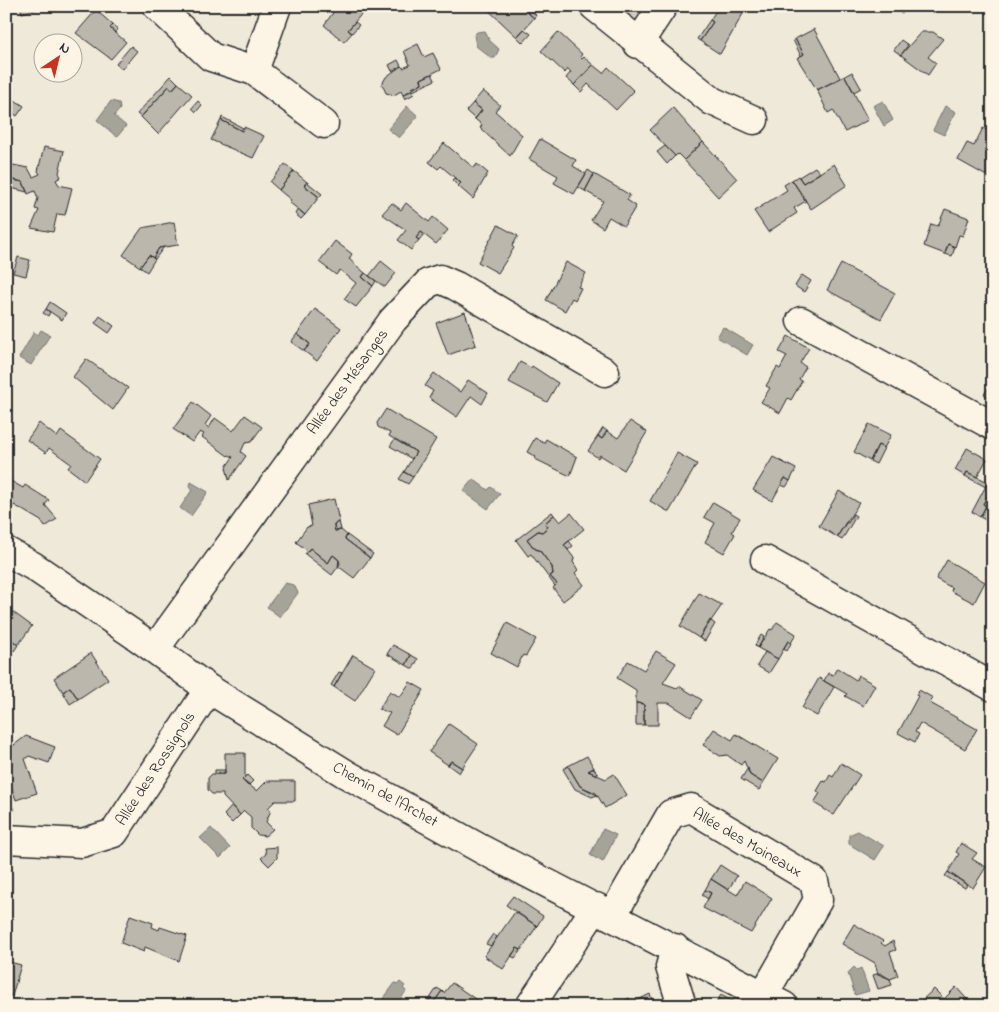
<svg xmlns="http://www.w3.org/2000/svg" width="999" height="1012" viewBox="0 0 999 1012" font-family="'Indie Flower',sans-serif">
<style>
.green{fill:#d2cdc0;stroke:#7e7c76}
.water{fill:#a6a399;stroke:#75736d}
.building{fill:#bcb7ac;stroke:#2b2b2b}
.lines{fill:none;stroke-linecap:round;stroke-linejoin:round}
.minor-casing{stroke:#2b2b2b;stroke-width:31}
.minor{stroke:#fcf5e5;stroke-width:28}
.labels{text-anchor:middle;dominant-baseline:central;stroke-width:4;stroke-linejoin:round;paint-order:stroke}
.street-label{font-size:16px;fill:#2b2b2b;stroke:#fcf5e5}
</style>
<rect width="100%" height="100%" fill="#efe9da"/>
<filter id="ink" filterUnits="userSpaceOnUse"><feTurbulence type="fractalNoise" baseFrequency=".02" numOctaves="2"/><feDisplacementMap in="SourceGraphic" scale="10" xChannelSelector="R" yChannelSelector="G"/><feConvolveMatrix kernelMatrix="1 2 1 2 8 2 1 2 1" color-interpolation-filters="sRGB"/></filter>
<g filter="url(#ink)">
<!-- green -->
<path class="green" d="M608,6H652L648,12L635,20L621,17Z"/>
<!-- water -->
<path class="water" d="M485,31L489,40L499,49L495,58H491L476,46L474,35L477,32Z
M111,101L119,103L120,109L114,116L126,126L117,137L97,120Z
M883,101L893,120L884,126L873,106Z
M407,106L418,116L399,138L388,129Z
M945,106L956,112L944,135L933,130Z
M723,327L753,345L747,355L717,337Z
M41,330L50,335L31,365L19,358L34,332L38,335Z
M473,479L488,490L491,487L500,494L488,509L463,491Z
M191,482L208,492L191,516L180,508L192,490L190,486Z
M285,583L294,585L298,593L280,617L267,607Z
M211,828L230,848L220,858L200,838Z
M603,829L616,835L603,862L590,855Z
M858,831L884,846L875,860L849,844V835Z
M854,967L857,970L861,968L869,991L855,995L848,973Z
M400,982L405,986L403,988L406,991L396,1006H378L395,983L398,984Z"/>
<!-- building -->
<path class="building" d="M20,6H42L43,7L22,13Z
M338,6H368L348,30L352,33L344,42L324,25Z
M484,6H521L534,18L517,37Z
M526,6L536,15L534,18L521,7Z
M719,6H735L744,12L720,54L700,41L713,22L710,20Z
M890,6H907L902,14Z
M96,10L113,25L110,28L126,42L111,59L76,33Z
M710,20L713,22L700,41L697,39Z
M355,22L359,25L352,33L348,30Z
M113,25L118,29L115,33L110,28Z
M524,29L531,34L523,43L517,37Z
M814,29L840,78L817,90L797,58L804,54L795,39Z
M558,32L582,54L580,57L582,59L584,57L593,65L574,85L566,78L571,72L568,69L565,73L541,51Z
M921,32H933L943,39L928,57L936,63L928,75L901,55Z
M795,39L804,54L801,56L793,40Z
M901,40L908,45L901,55L894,50Z
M418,44L424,57L433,53L441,69L421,79L422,83L403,95L401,91L394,95L386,93L382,84L386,77L401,66L403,68L410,65L404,51Z
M131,46L137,51L122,69L116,64Z
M398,60L401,66L392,71L389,65Z
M593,65L603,73L608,67L634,91L616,110L588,84L581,92L574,85Z
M852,72L861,88L854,92L845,76Z
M432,74L435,80L413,91L412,88L422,83L421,79Z
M171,76L178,83L172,90L169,86L141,117L137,114Z
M845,76L868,120L845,132L833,110L828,113L817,90Z
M178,83L192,95L158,134L141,117L169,86L172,90Z
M413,90L414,94L405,99L403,95Z
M483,91L500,105L495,111L522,135L510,156L480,128L482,125L475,119L482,110L473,103Z
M13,99L24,106L17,116L6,108Z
M198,101L202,105L196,112L192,108Z
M473,103L482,110L475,119L466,111Z
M673,108L703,142L684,160L678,154L675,156L650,130Z
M222,117L243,128L242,131L221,120Z
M221,120L242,131L244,127L264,136L253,158L211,140Z
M983,128L993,133L992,179L958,160L967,143L974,146Z
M540,139L576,160L573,166L586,174L574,194L554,183L558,176L529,159Z
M703,142L737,179L718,197L684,160Z
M444,143L474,168L477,164L488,173L473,199L458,186L461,183L441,166L438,169L429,162Z
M665,146L675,156L667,164L657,152Z
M44,147L64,151L59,173L61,177L56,180L59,185L72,188L65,215L57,214L53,232L31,228L39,210L35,209L38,198L35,191L28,194L23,182L9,179L13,165L28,168L33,177L40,174L38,171Z
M285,164L294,171L279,190L270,182Z
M834,164L847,185L811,209L792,180L798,176L803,183Z
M815,167L820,173L803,183L799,177Z
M588,170L594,174L585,191L578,187Z
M294,171L307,182L304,185L319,197L305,215L289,202L291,200L279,190Z
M594,174L630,195L627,200L636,206L624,226L609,217L603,228L591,220L603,201L585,191Z
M454,178L461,183L458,186L452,180Z
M9,179L23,182L27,192L7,187Z
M792,180L806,201L794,208L797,213L768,232L754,211L787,190L784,185Z
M307,182L322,194L319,197L304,185Z
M392,203L401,210L406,203L429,222L433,217L448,230L436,244L421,232L416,238L419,240L411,250L398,240L406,230L382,214Z
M298,209L305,215L301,219L295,214Z
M945,209L969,218L963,236L959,235L955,247L948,244L945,254L924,246L931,224L938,226Z
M174,222L178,245L159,248L153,258L149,255L140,267L123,255L142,228Z
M498,225L518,236L512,246L514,248L498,273L478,262Z
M421,232L424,234L419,240L416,238Z
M335,241L352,254L349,259L365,273L362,277L373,286L356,307L344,299L356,283L340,270L336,275L319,262Z
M948,244L955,247L952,256L945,254Z
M164,247L155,259L153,258L159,248Z
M149,255L155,259L147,272L140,267Z
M18,257L30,260L26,276L13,273Z
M381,261L396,273L385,287L369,276Z
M566,262L586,273L578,287L581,288L575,300L572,298L565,311L546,300Z
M841,264L895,293L881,319L827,290Z
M365,273L376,281L373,286L362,277Z
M802,275L811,281L804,292L795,286Z
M50,302L66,313L62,320L46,309Z
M46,309L50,312L48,316L43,313Z
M315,309L341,328L317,361L304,351L310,344L297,334Z
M465,312L476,345L448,355L436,323Z
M100,316L114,326L109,333L95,323Z
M297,334L310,344L304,351L291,342Z
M788,336L809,348L800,363L806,367L799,379L802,381L791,400L788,398L780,413L761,402L770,388L766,386L777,367L780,369L787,356L779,352Z
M86,359L128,388L113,410L73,377Z
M520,362L531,368L532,366L558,383L547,402L509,382Z
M434,373L460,392L468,380L488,393L482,404L471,396L457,417L429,398L433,391L425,386Z
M993,382V401L984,394Z
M193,402L211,416L205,425L209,428L215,418L233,431L245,415L262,427L251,442L245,443L241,452L246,456L229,480L226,467L233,457L229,455L228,456L202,437L204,434L200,432L192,442L173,429Z
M386,409L436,439L413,477L404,472L416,452L389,436L390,433L378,427L377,423Z
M630,421L647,432L624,470L600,455L598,458L588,451L598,436L602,439L607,431L618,438Z
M39,423L57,437L61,431L100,459L85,481L68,468L71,464L49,448L46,453L27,440Z
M869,424L891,435L884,448L878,445L870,461L854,452Z
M603,428L607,431L602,439L598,436Z
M535,438L544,443L546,439L577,457L570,476L535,459L536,457L527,452Z
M395,439L416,452L412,459L390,446Z
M878,445L884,448L876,464L870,461Z
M967,448L987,459L977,477L967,472L965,476L955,470Z
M677,453L697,464L669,512L650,501Z
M773,457L796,469L790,481L785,478L772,501L753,490Z
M404,472L413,477L408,484L399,479Z
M967,472L988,482L986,487L965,476Z
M785,478L790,481L786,487L781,485Z
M9,480L23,488L25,485L49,500L45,505L57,519L45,527L41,521L14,505L12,508L6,504V485Z
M988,482L993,486L983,504L986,506L980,517L972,512Z
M993,486V524L980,517L986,506L983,504Z
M839,491L859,503L837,537L819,526Z
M334,499L339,521L334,525L335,531L341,530L347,535L345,539L370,558L354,578L338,566L339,560L333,555L328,563L310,548L308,551L296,542L307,527L312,526L308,505Z
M713,502L740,518L732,532L735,534L724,553L705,542L715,523L704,517Z
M552,512L554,515L545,523L548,527L542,532L538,531L527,539L534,548L540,551L552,567L553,574L550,576L557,584L555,586L531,554L528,556L516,540Z
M571,513L584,529L564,545L574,558L573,562L578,570L575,573L584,585L563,601L553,588L557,584L550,576L553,574L552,567L540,551L534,548L527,539L538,531L542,532L548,527L545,523L554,515L560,522Z
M853,514L856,516L842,540L837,537L846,522L848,523Z
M339,521L341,530L335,531L334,525Z
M347,535L373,554L370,558L345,539Z
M569,541L573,546L568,550L564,545Z
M310,548L328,563L333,555L339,560L340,564L332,575L305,554Z
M947,560L985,582L974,603L951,591L952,588L936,579Z
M699,593L722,605L699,638L680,626Z
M6,607L32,626L18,645L6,635Z
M710,620L715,624L705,641L699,638Z
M777,622L796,634L791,643L788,641L778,659L758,648L770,629L772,630Z
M507,623L536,639L526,656L523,655L517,667L491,653Z
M6,635L18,645L14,651L10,647L6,652Z
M761,635L764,637L758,648L755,645Z
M788,641L791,643L787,651L783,649Z
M393,645L411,655L406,665L387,654Z
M656,651L676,663L663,683L677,688L679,686L702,700L691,717L669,703H658V725H644V704L636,703V690L617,678L628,661L644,670Z
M765,652L778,659L769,673L757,666Z
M91,653L108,679L78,699L70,687L63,692L54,678Z
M353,655L375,668L355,701L334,687Z
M411,655L418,659L413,669L406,665Z
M837,668L856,680L858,675L875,685L863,706L845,696L847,694L824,681L828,673L833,675Z
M339,672L342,673L334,687L331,685Z
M819,678L834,687L817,716L802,708Z
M410,682L424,690L397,735L382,726L390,713L379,709L390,691L400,697Z
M70,687L78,699L70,704L63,692Z
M919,690L933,698L930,703L977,729L965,749L920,723L915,732L919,734L915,742L898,733L918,696L916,695Z
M636,703L644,704V725H636Z
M449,724L478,744L462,768L451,761L448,765L429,752Z
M714,729L732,740L736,734L778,759L763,783L750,775L744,761L741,765L727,755L720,756L703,745Z
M26,736L55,747L49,763L29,756L25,759L37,793L16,800L6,770V751Z
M225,753H245V777L242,780L257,791L267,781H295V801H275L268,808L271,810L266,822L273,829L265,836L258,835L251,828V817L244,811L240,815L223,797V794H212L208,790V778L212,774H225Z
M587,756L594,768L588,771L606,779L614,774L627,795L605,808L596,793L580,786L568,766Z
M451,761L462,768L459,773L448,765Z
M841,763L860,775L834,815L814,803L820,793L817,791L823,781L826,782L830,775L833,777Z
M568,766L580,786L597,795L592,797L575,789L563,769Z
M594,768L598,775L588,771Z
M748,768L750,775L763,783L759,790L741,779Z
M215,770H225V774H215Z
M247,775L253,781L248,786L242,780Z
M8,804L15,809L8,818L6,817Z
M232,806L240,815L232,823L224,815Z
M961,843L977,853L972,859L986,867L973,888L948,872L959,854L956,852Z
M277,847V858L269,866L261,858L266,854L265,848Z
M720,865L737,876L728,890L711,879Z
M948,872L967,885L965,888L945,876Z
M711,879L737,895L745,881L772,898L751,933L703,908L711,893L705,890Z
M705,890L711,893L708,899L702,895Z
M513,896L543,916L537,926L506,905Z
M515,912L537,926L521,950L517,948L503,969L484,956Z
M130,915L153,923L152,927L159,930L160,927L187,936L179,961L145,947L144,952L121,943Z
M854,924L883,941L881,943L885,946L893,941L896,950L890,952L898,976L890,979L878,974L875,963L842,944Z
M493,934L497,937L491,946L486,944Z
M517,948L521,950L515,958L511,956Z
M6,961L21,965L12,996L7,995L6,997Z
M880,973L890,979L892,985L878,989L873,975Z
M452,983L481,1003L478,1006H431L442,991L444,993Z
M956,987L973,1006H925L921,1001L934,989L944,999Z
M437,988L442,991L431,1006H425Z
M738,992L762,1006H714L721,995L732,1001Z
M650,994L655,1006H633L632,1003Z
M629,998L633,1006H622L620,1003Z"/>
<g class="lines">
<!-- minor casing -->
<g class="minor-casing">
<path id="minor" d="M157,6L211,57L254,71L324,124
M594,6L712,101L754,120
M638,44L663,6
M254,71L277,6
M801,321L993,426
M6,551L33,566L139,638L209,689L346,774L483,850L784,1006
M765,560L993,687
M155,649L393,320L428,283L440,279L456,286L605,372
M6,839L82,843L114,833L209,689
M612,916L671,814L691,808L814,881L818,900L764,994
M675,948L670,967L682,1006
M530,1006L596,907"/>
</g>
<!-- minor -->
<use href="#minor" class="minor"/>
</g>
</g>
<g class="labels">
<!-- street labels -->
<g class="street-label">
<text transform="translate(348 382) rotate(-54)">Allée des Mésanges</text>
<text transform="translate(156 769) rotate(-57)">Allée des Rossignols</text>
<text transform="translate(385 795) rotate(29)">Chemin de l'Archet</text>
<text transform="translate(747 843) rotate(30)">Allée des Moineaux</text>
</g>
</g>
<!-- margin -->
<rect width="999" height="1012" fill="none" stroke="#fcf5e5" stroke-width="25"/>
<rect x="12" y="12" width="974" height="987" fill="none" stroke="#2b2b2b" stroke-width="2" filter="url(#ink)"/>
<!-- north arrow -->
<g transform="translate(58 58) rotate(35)"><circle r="24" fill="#fcf5e5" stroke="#a8a49b"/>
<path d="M0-4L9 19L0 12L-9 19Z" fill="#c8321e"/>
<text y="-8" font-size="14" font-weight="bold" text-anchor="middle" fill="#2b2b2b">N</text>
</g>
</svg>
